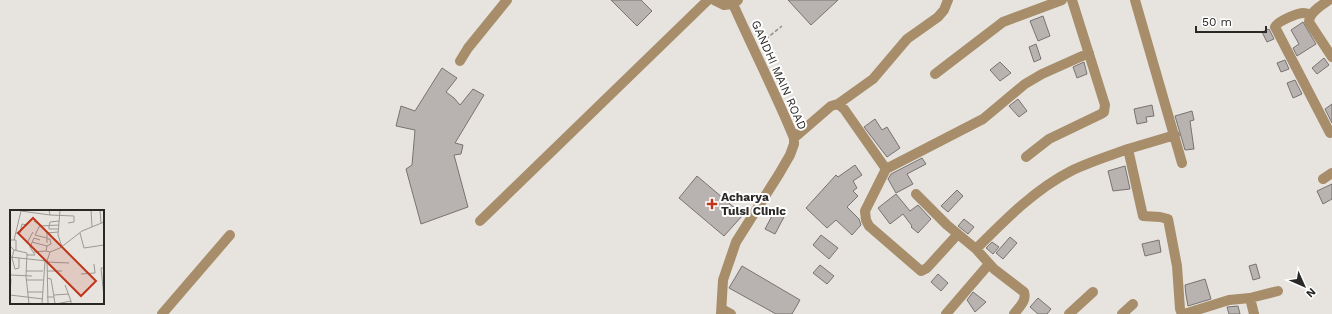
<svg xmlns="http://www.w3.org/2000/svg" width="1332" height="314" viewBox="0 0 1332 314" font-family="'Work Sans',sans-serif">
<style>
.building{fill:#b8b3b0;stroke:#787371}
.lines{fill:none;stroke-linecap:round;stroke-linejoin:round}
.path{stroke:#93918e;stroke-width:1.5;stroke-dasharray:4 2;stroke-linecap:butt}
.minor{stroke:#a78d69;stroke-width:10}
.poi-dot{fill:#c1361b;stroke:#fff;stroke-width:1.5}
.labels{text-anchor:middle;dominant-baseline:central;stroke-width:4;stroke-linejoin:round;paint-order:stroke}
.street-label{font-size:12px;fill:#292826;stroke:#fff}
.poi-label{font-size:12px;font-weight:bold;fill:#292826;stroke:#fff;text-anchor:start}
.inset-road{fill:none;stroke:#9b9995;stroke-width:1}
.view{fill:#c1361b;fill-opacity:0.15;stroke:#c1361b;stroke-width:2}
.inset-edge{fill:none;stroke:#292826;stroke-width:2}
</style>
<rect width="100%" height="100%" fill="#e7e4df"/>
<!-- building -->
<path class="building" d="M611,0H641L652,11L637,26Z
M788,0H838L811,25Z
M1043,16L1050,36L1038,41L1030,21Z
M1303,22L1316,44L1297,56L1293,48L1299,44L1291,30Z
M1269,29L1274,39L1267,42L1262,32Z
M1036,44L1041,59L1034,62L1029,47Z
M1324,58L1329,65L1317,74L1312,68Z
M1285,60L1289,69L1281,72L1277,63Z
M1000,62L1011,73L1000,81L990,70Z
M1084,62L1087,74L1077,78L1073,67Z
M442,68L457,78L446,92L454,98L460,105L473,89L484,95L455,143L463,145L461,154L454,155L468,207L421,224L406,169L412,165L415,130L396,126L401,106L415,111Z
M1295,80L1302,94L1293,98L1287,83Z
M1018,99L1027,111L1019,117L1009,106Z
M1332,104V123L1325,109Z
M1152,105L1154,116L1146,117L1147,122L1137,124L1134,109Z
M1192,111L1194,120L1190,121L1194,149L1185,150L1175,116Z
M875,119L882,130L887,127L900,148L887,157L864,127Z
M922,158L926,164L907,174L913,184L896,193L888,179L891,174Z
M855,165L862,175L853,181L857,188L853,191L858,196L847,207L859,219L861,225L852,235L836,220L827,228L806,208L836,175L838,177Z
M1125,166L1130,189L1113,191L1108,171Z
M697,176L743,215L724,236L679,198Z
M1332,184V199L1323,204L1317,191Z
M957,190L963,196L948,212L941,206Z
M896,194L910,211L918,205L931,219L918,233L911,227L912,226L903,214L890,224L878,208Z
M774,212L784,217L775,234L765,229Z
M964,219L974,227L968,234L958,226Z
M821,235L838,248L829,259L813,245Z
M1010,237L1017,243L1003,259L996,253Z
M1159,240L1161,252L1145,256L1142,244Z
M992,242L999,247L993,254L986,248Z
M1256,264L1260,278L1253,280L1249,266Z
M820,265L834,276L827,284L813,273Z
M742,266L800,300L792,314H776L729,288Z
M938,274L948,283L941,291L931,282Z
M1205,279L1211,299L1188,306L1186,295L1185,285Z
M973,292L986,302L975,312L967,300Z
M1038,298L1051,309L1047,314H1038L1030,307Z
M1238,306L1240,314H1229L1227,307Z"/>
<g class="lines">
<!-- path -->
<path class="path" d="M761,43L782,26"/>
<!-- minor -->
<path class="minor" d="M714,0L724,5L733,4
M1135,0L1182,163
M1329,0C1322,5 1309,12 1309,22L1332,57
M1311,15C1309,14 1307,13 1304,13C1297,13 1278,21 1275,27L1330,133
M460,61L468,48L507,0
M935,74L1003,22L1062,0
M838,104L873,79L907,39L938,17L944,10L948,0
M794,138L831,106L838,104L844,109L886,169
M1128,149L1175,135
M1026,157L1049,139L1101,114L1104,112L1105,105L1072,0
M1323,179L1332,173
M916,194L947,225L976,249C1005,220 1034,190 1071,171C1089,162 1109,156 1128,149L1143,216L1160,217L1168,219L1177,266L1180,309L1182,314
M480,221L708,0
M957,235L927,268L921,271L869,226L866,220L865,211L886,169L983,119L1025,84L1042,74L1089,53
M976,249L994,269L1024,292C1027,301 1019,307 1014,314
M1250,298L1254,314
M722,309L731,314
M162,314L230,235
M721,314L723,280L736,242L779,174L790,155L794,144V138C775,92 753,49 733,4L738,0
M946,314L989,264
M1069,314L1093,292
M1122,314L1133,304
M1184,314L1229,300L1250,298L1278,291"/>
</g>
<!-- markers -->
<path class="poi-dot" d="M710 198h4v4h4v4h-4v4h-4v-4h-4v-4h4z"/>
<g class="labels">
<!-- street labels -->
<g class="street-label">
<text transform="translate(779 75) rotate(66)">GANDHI MAIN ROAD</text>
</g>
<!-- poi labels -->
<g class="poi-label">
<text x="721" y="197">Acharya<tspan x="721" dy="14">Tulsi Clinic</tspan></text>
</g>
</g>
<!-- overview -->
<g transform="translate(10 210)">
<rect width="94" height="94" fill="#e7e4df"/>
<path class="inset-road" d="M39,0L40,5L64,6V12L58,13M50,0L48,25L52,37M50,0H69M81,0L82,17M90,0L91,13M11,1L40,5M24,11L31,16L49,15M30,15L25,25L37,28V33M48,19H39V16L40,12L49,11M6,23H10L12,14L17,15M70,23L74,38L94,35M37,28V23L48,22M37,29H40L41,34L37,36L36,41L40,42M0,30H6V40M4,30L11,1M22,32L37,36M17,33L23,22M0,36L4,40L2,48M4,40L17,43L16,66L19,94M24,42L36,41M17,45H25L20,37L24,28L30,30M0,47L37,51L40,42L50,38L72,21L94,12M2,48L5,59L9,58V48M37,51L38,94M37,52L59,53M94,58H91L94,87M16,61H33M37,61H52M71,64L85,63L84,54M0,65L22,66M37,68L41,69L44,87M16,70H33M55,75L61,91M17,82H33M0,85L33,89M0,85L1,69M44,85L59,84M37,87H44L45,94M32,94L35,51M46,94L61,91V94"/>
<path class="view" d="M23,8L86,71L71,86L8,23Z"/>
<rect width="94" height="94" class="inset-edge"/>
</g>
<!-- north arrow -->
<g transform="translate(1304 286) rotate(135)" stroke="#ffffff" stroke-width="3" paint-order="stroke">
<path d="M0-3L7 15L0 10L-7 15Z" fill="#292826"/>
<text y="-6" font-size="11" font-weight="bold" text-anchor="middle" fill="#292826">N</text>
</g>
<!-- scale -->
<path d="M1196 26v6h70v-6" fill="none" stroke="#292826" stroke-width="2"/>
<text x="1202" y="26" font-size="12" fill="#292826" stroke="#ffffff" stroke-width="3" paint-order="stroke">50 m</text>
</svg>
